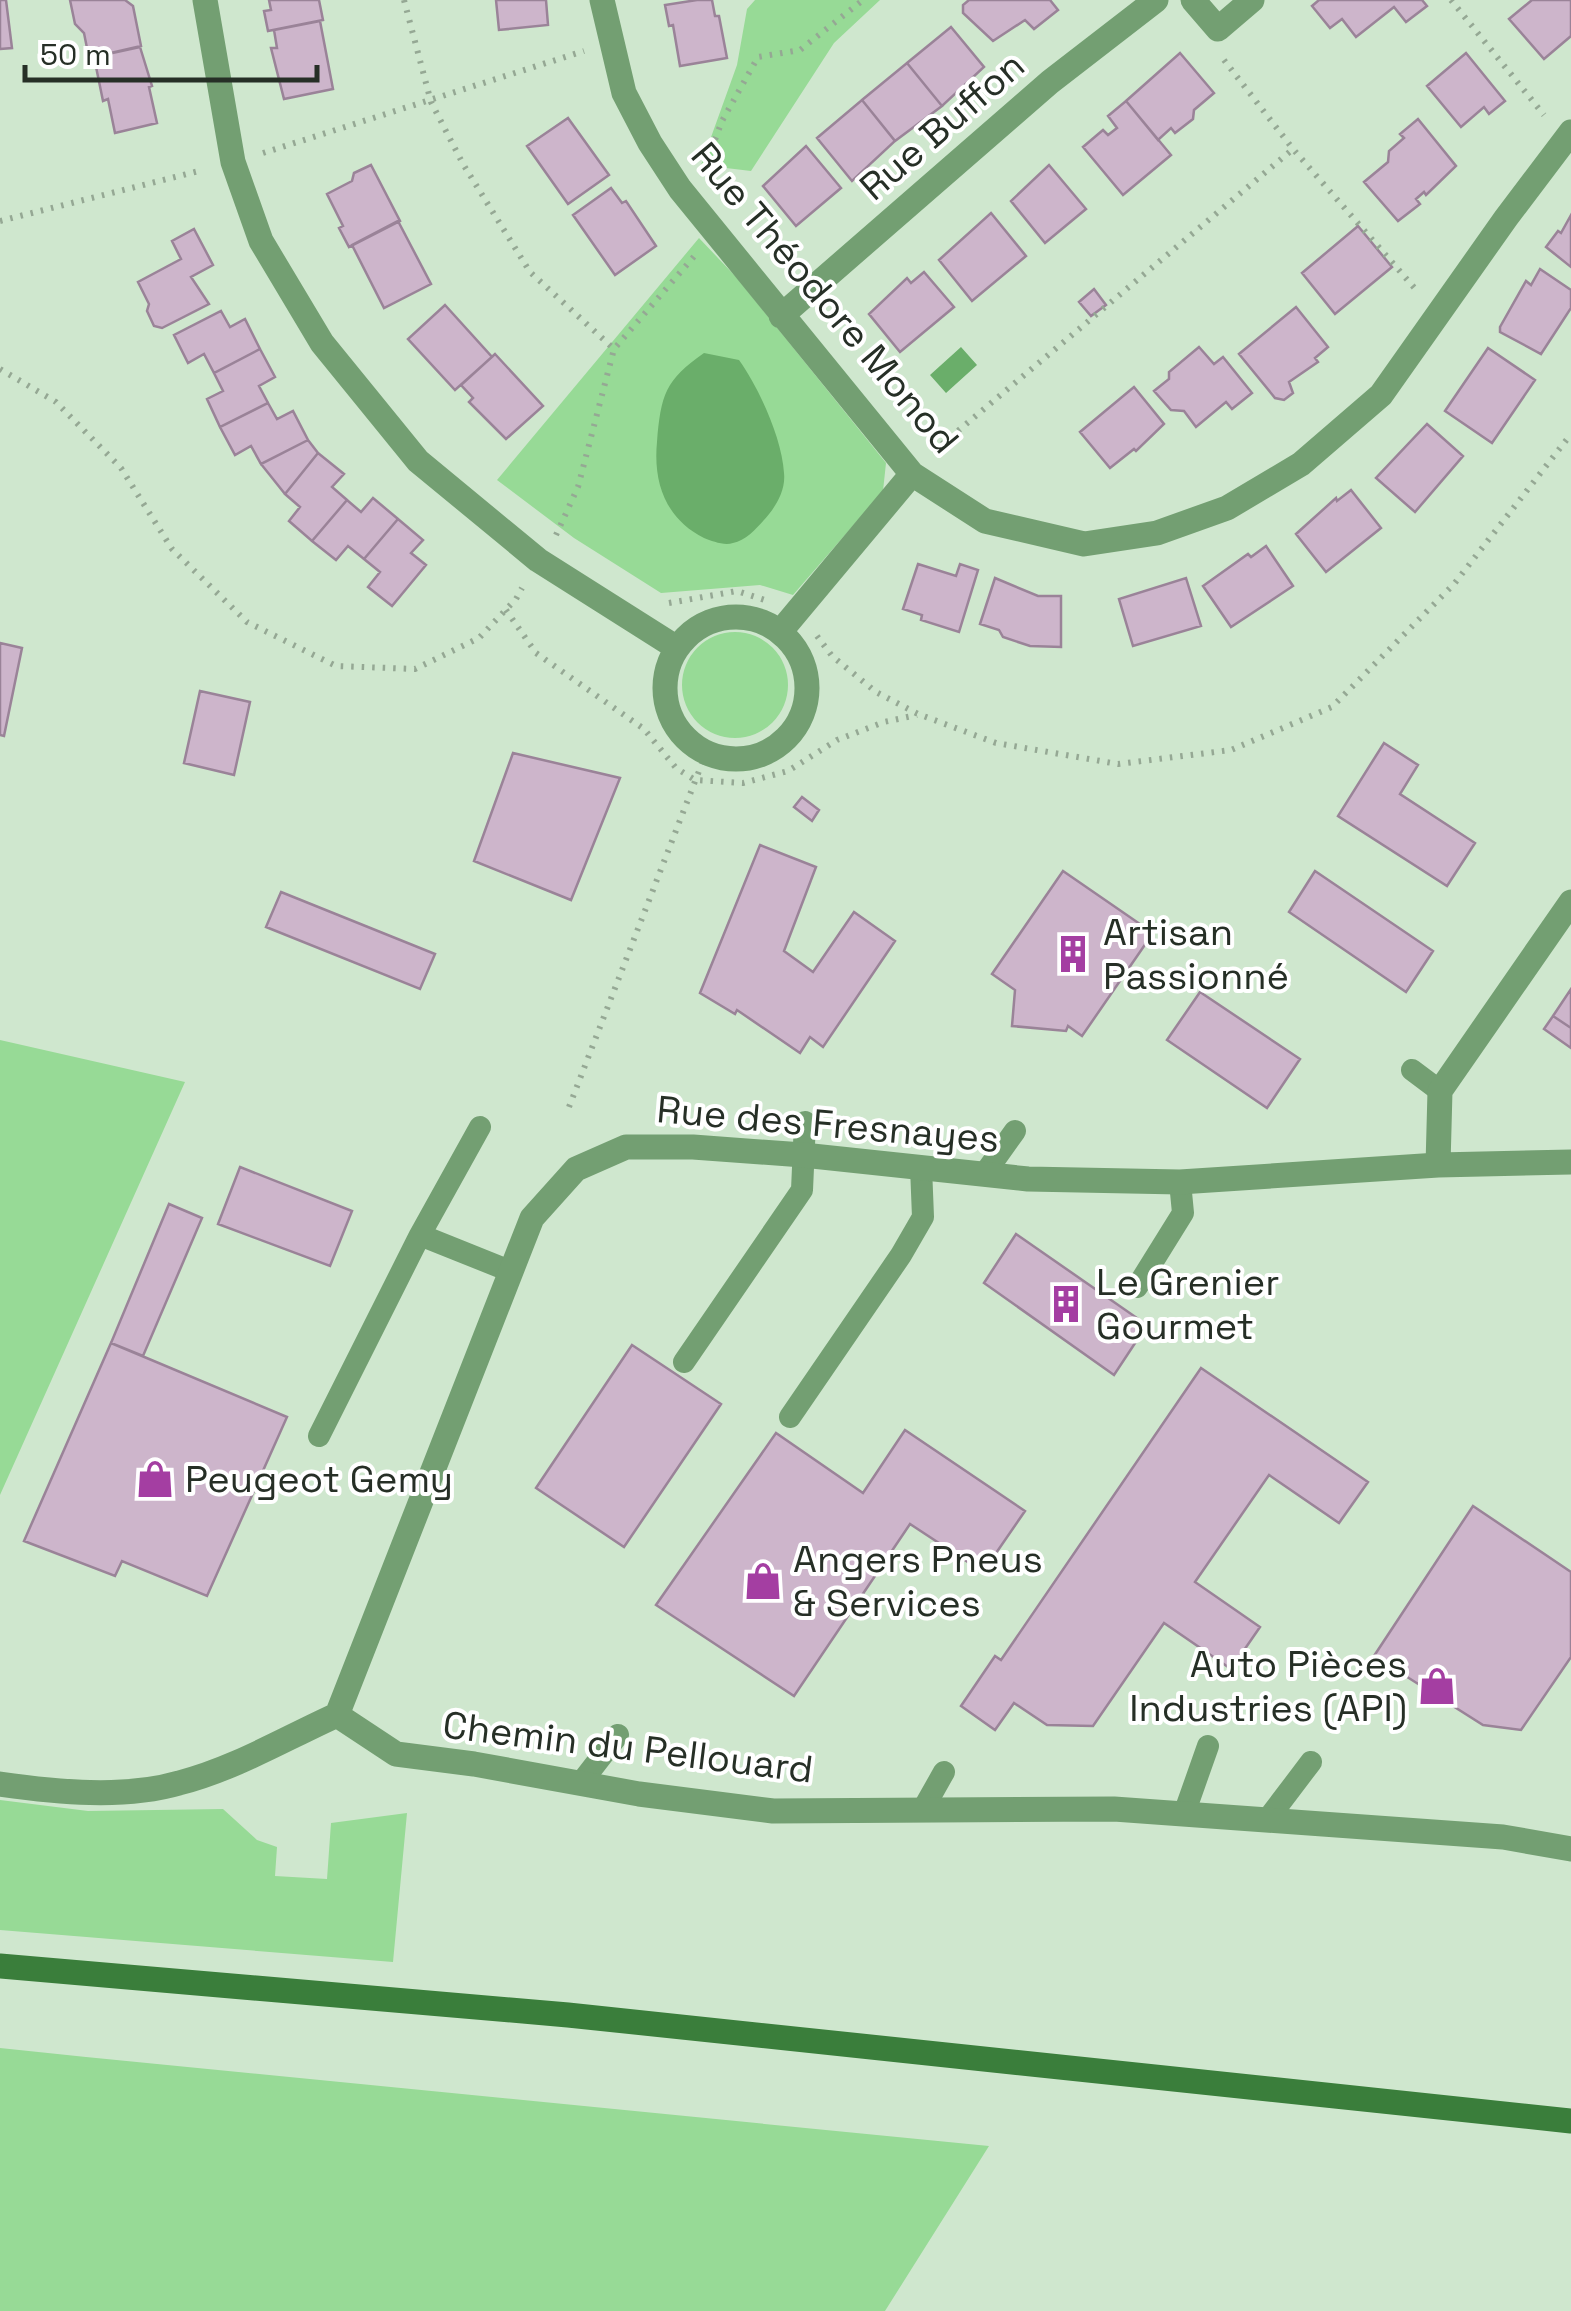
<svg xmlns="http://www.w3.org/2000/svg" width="1571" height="2311" viewBox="0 0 1571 2311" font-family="'Space Grotesk',sans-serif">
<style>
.green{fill:#97da96}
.water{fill:#6aae6a}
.building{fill:#cdb5cb;stroke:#9a8398;stroke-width:2.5}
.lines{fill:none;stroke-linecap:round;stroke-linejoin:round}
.path{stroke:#95a894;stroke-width:6;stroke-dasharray:2.5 8;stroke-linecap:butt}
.lane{stroke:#739f72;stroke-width:22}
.street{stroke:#739f72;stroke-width:25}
.secondary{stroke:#3a7e3b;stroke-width:25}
.labels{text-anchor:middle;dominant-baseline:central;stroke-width:8;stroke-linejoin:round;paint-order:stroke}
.street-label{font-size:38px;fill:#262f26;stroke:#fff}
.poi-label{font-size:38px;fill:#262f26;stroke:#fff;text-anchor:start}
</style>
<rect width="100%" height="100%" fill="#cfe7ce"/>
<!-- green -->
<path class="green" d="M755,0H880L834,43L751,171L701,165L737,65L747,9Z
M699,238L737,278L886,463L883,491L793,595L760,585L661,593L574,538L497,480Z
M682 685a53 53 0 1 1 106 0a53 53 0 1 1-106 0Z
M0,1040L185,1082L0,1495Z
M0,1800L88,1811L223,1809L257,1840L277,1847L275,1876L327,1879L331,1823L407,1813L393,1962L0,1930Z
M0,2048L86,2057L989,2146L885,2311H0Z"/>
<!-- water -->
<path class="water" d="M961,347L977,365L946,393L930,375Z
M704,353L739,360C759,388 782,438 784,473C786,491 775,508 764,520C756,529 745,541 733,543C724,546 712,541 704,538C666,519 653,483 657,442C661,395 665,380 704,353Z"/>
<!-- building -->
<path class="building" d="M0,0H6L12,48L0,49Z
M70,0H125L133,6L141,46L89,58L84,33L75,24Z
M269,0H319L323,20L268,31L264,11L271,10Z
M496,0H546L548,25L499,30Z
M697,0H712L715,16H719L727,58L680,66L673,25L669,26L665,5Z
M969,0H1050L1058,10L1034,29L1025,20L993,41L963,13V5Z
M1319,0H1422L1427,6L1406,22L1394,7L1356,37L1342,19L1330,28L1312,6Z
M1532,0H1571V36L1544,59L1509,19Z
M320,21L333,89L284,99L271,48H277L274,30Z
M951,27L984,67L942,106L907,63Z
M140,47L152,86L149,87L157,123L115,133L108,99L103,101L94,57Z
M1180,53L1214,93L1194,110L1193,119L1175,133L1171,128L1158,140L1126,101Z
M1466,53L1505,101L1489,114L1484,107L1461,127L1427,86Z
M907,63L942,106L895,141L862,100Z
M862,100L895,141L852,181L817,138Z
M1126,101L1171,155L1123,195L1083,147L1103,130L1108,135L1117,128L1108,116Z
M568,118L609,175L568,204L527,146Z
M1418,119L1456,166L1426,195L1424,192L1416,199L1420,204L1398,221L1364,182L1388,162L1389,151L1404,138L1400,134Z
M806,146L841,188L796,226L763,186Z
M371,165L400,221L349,247L339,228L343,226L327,194L352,181L354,173Z
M1049,165L1086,209L1045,243L1011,201Z
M611,188L622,203L626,201L656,246L615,275L573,215Z
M991,213L1026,256L972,301L939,260Z
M1571,215V267L1546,247L1558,231L1561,233Z
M398,221L431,284L384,308L352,245Z
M1358,226L1392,267L1335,314L1302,273Z
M194,229L213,265L191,277L209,304L162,328L154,326L147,311L149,304L138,282L181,259L172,241Z
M1540,269L1571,290V308L1541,354L1500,332V327L1526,281L1531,285Z
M924,272L954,307L900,352L869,314L907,278L911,283Z
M1094,289L1106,305L1091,316L1079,302Z
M445,305L492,357L455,390L408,339Z
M1296,307L1328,347L1315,358L1318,362L1289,382L1293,393L1284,400L1275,398L1239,354Z
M221,311L230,327L245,319L260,349L214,373L204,354L188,363L174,335Z
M1199,347L1214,364L1223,357L1252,393L1232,409L1226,402L1196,427L1184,411L1171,410L1154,391L1169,379V372Z
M1488,348L1535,380L1492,443L1445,411Z
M260,349L275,377L259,386L268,403L220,427L207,399L223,391L214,373Z
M495,354L543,406L506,439L469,402L473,398L461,385Z
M1134,387L1164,424L1136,451L1134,449L1110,468L1080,432Z
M268,403L277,419L293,411L308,440L261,464L251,446L235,455L220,427Z
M1427,424L1463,456L1415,512L1376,478Z
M308,440L318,453L285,494L261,464Z
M318,453L344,474L332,487L347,500L312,541L289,521L300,507L285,494Z
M1351,490L1381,528L1326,572L1296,534L1336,498L1337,501Z
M373,498L398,519L364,559L348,546L336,560L312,541L347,500L361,512Z
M398,519L423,540L411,553L426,565L392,606L368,587L380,572L364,559Z
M1266,546L1293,586L1231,627L1203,586L1248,554L1251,557Z
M918,564L956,576L960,564L978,570L959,632L921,620L922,615L903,609Z
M995,578L1038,596H1061V647L1030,646L1003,637L999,630L980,624Z
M1186,578L1201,626L1133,646L1119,599Z
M0,643L22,648L4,736L0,735Z
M200,691L250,702L234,775L184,763Z
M1384,743L1418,765L1400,794L1475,843L1447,886L1338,816Z
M513,753L620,778L571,900L474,861Z
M802,797L819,810L812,821L794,807Z
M760,845L816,867L784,951L813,972L854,912L895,941L823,1047L810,1037L800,1053L737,1010L735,1014L700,993Z
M1063,871L1153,933L1082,1036L1068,1026L1066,1031L1012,1026L1015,990L992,974Z
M1315,871L1433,951L1406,992L1289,912Z
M281,892L435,954L420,989L266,927Z
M1571,989V1028L1553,1016Z
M1200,992L1300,1059L1267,1108L1167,1040Z
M1553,1016L1571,1028V1048L1544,1029Z
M240,1167L352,1211L330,1266L218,1224Z
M169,1204L202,1218L143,1356L111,1343Z
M1016,1234L1147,1325L1114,1375L984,1283Z
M111,1343L287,1417L207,1596L122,1561L115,1576L24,1541Z
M632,1345L721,1404L624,1547L536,1488Z
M1201,1368L1368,1482L1339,1523L1269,1475L1195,1582L1260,1627L1231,1669L1164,1623L1093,1726L1047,1725L1014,1703L995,1730L961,1706L995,1656L1001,1660Z
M905,1430L1025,1511L983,1572L910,1524L794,1696L656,1605L776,1433L863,1493Z
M1473,1506L1571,1572V1657L1521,1730L1483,1725L1374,1656Z"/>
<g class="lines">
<!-- path -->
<path class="path" d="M404,0L431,102L463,164L530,272L614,349
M1451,0L1544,115
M1224,60L1293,149L1418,292
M263,153L584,51
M704,169L722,121L758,57L800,50L863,0
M0,221L203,170
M0,369L56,402L121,468L172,549L247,622L336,666L415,669L479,638L516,599L522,588
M934,451L1293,149
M556,535L578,487L614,349L697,253
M669,603L737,591L768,601
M506,610L536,653L644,729L676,768L695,780L743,783L788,771L837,740L884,722L917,715
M817,636L832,656L876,692L918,714L996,743L1118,764L1231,750L1332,707L1454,584L1571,434
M569,1107L706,753"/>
<!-- lane -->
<path class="lane" d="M1412,1070L1440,1091
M985,1173L1015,1131
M420,1235L480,1127
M1137,1287L1183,1213L1180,1182
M684,1362L802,1190L805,1122
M790,1417L901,1255L923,1217L921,1167
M319,1436L420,1235L510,1271
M580,1784L618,1735
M922,1811L944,1772
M1184,1814L1208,1746
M1267,1820L1311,1762"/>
<!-- street -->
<path class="street" d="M205,0L233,162L261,241L322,343L418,461L538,560L677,648
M602,0L624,93L650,143L680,189L912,474L985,521L1084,544L1157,533L1227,508L1301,464L1381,395L1506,218L1571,132
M1193,0L1218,29L1252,0
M781,316L1050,82L1156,0
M665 688a71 71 0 1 1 142 0a71 71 0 1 1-142 0Z
M780,632L912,474
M1438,1165L1440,1091L1571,902
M337,1715L532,1218L576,1169L626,1147H693L803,1155L1028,1179L1180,1182L1438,1165L1571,1162
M337,1715L396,1754L474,1764L639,1794L773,1811L1114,1809L1503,1837L1571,1849
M0,1784C56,1792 124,1799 179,1783C234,1769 286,1738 337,1715"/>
<!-- secondary -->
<path class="secondary" d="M0,1966L568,2015L1571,2121"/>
</g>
<!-- icons -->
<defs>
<g id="building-bare" transform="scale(3)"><path d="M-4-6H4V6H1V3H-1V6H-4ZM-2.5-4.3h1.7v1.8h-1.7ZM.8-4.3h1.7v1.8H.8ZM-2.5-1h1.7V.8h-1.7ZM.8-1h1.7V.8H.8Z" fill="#a43ea2" stroke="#fff" stroke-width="2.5" paint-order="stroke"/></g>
<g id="shop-bare" transform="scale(3)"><path d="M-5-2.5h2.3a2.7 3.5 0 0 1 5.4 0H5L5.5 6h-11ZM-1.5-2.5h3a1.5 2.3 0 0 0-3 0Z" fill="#a43ea2" stroke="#fff" stroke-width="2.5" paint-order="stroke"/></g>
</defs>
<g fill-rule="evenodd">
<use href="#building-bare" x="1073" y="954"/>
<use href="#building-bare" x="1066" y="1304"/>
<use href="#shop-bare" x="155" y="1479"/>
<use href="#shop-bare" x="763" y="1581"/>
<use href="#shop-bare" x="1437" y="1686"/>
</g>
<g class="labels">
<!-- street labels -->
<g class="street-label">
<text transform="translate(942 126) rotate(-41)">Rue Buffon</text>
<text transform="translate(825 298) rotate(50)">Rue Théodore Monod</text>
<text transform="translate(828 1124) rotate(5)">Rue des Fresnayes</text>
<text transform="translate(628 1747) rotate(7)">Chemin du Pellouard</text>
</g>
<!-- poi labels -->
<g class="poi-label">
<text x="1103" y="932">Artisan<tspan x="1103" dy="44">Passionné</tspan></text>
<text x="1096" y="1282">Le Grenier<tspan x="1096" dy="44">Gourmet</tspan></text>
<text x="185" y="1479">Peugeot Gemy</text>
<text x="793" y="1559">Angers Pneus<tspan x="793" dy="44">&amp; Services</tspan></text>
<text x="1407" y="1664" text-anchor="end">Auto Pièces<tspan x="1407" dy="44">Industries (API)</tspan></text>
</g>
</g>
<!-- scale -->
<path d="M25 65v15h292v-15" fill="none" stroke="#262f26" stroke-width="5"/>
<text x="40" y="65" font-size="30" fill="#262f26" stroke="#ffffff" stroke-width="8" paint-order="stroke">50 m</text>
</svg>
